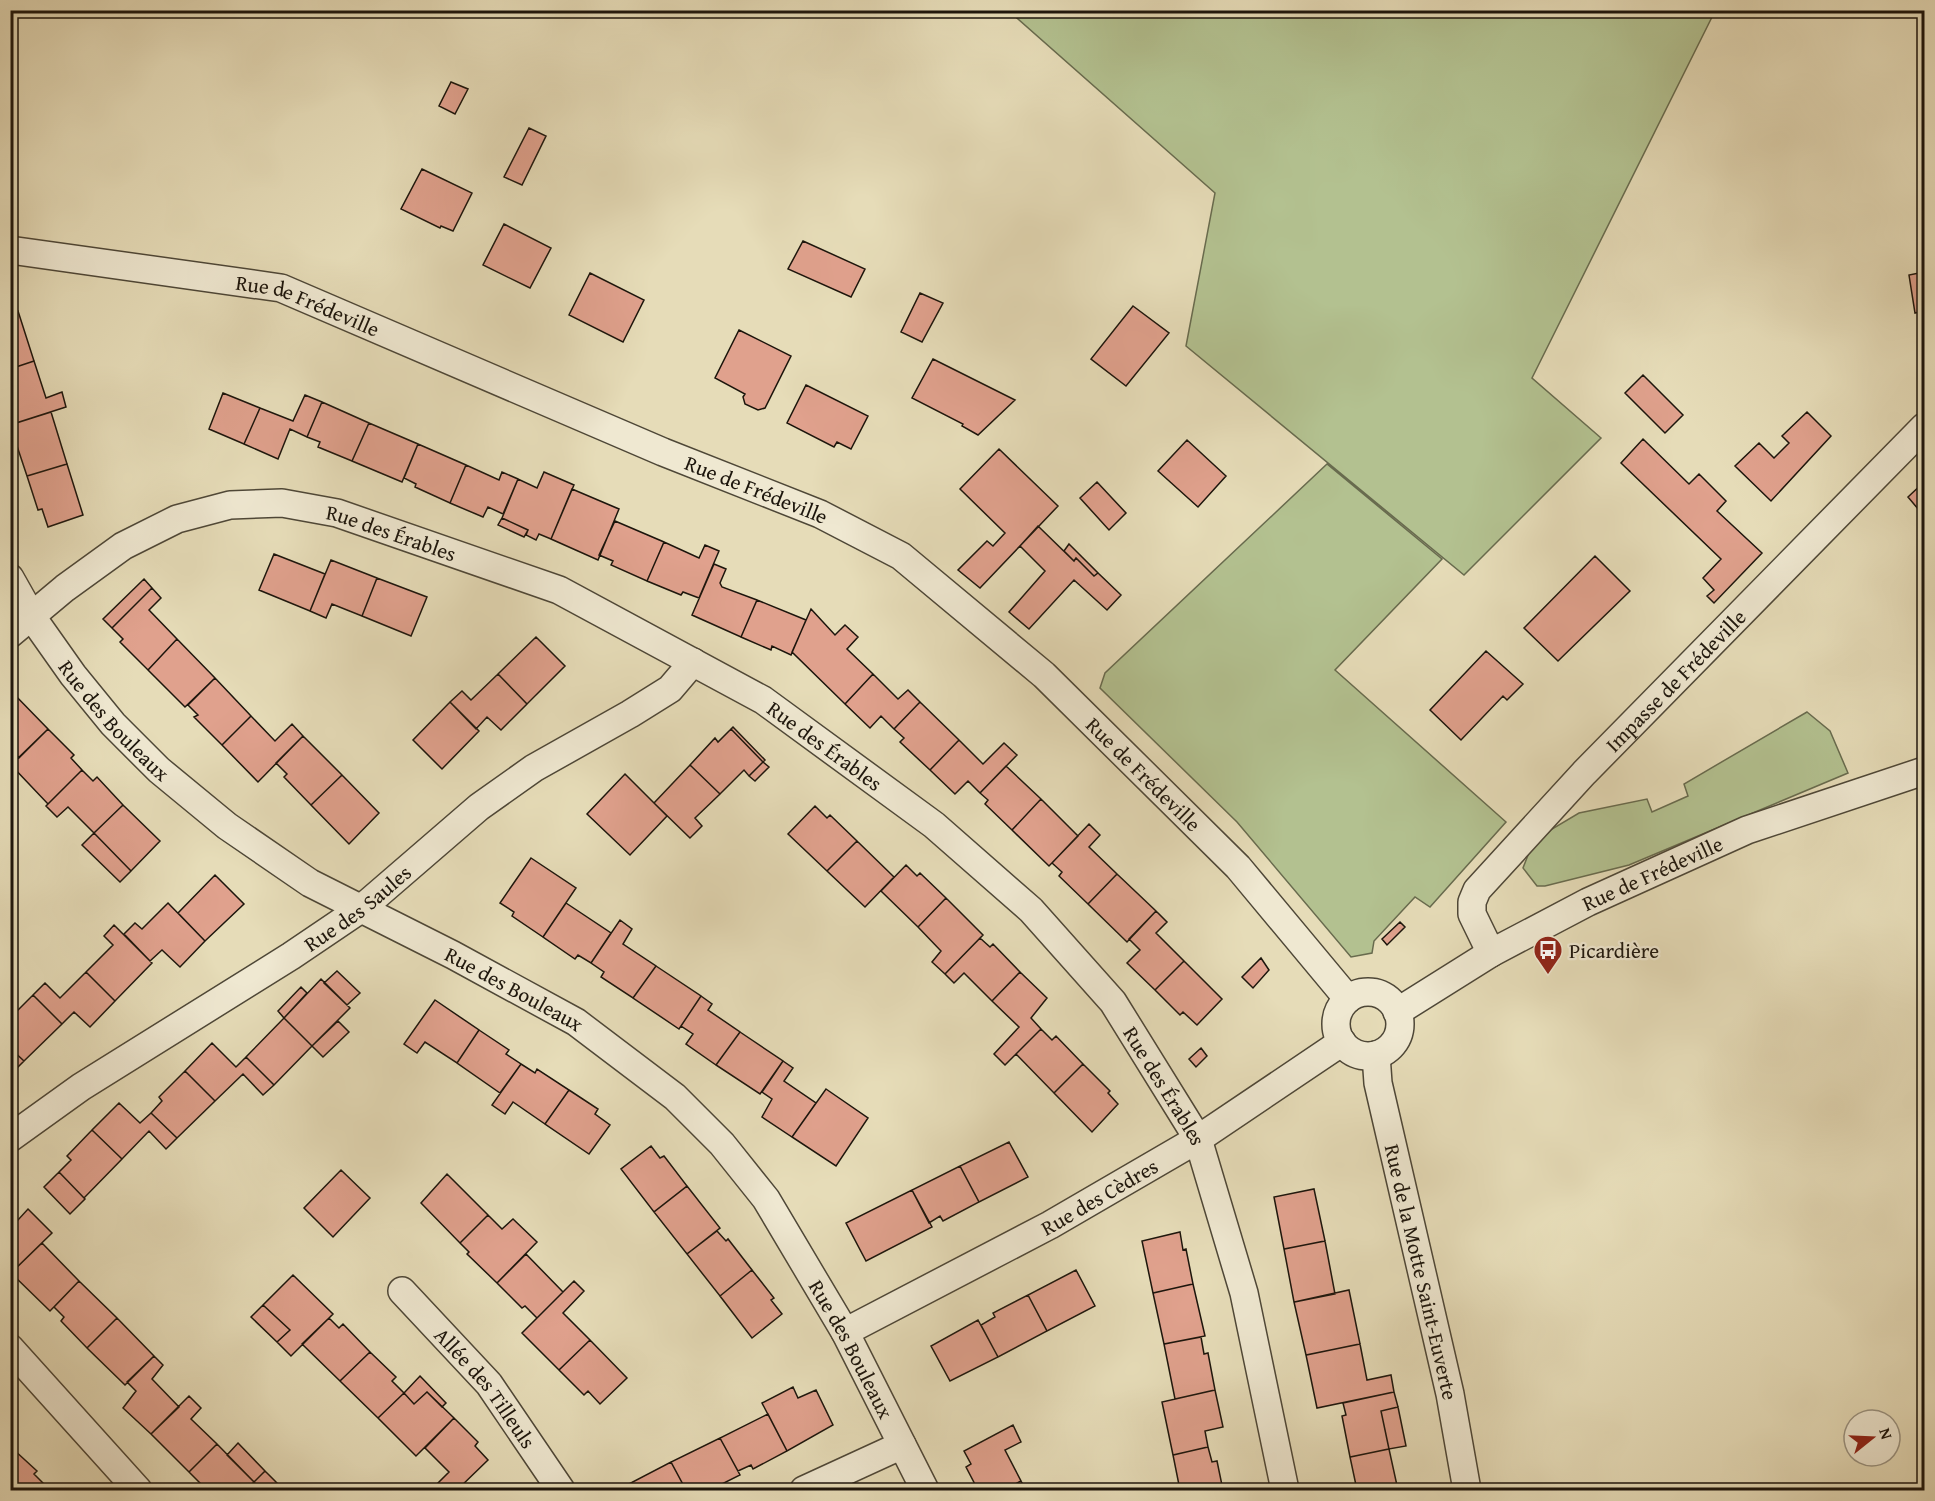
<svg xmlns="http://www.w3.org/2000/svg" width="1935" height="1501" viewBox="0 0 1935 1501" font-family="'Gentium Book Plus',serif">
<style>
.green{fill:#b3c190;stroke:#686b4e;stroke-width:1.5}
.building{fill:#e0a18d;stroke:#1c150c;stroke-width:1.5}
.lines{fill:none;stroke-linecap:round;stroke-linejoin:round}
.street-casing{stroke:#4e4737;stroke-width:30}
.street{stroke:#efe8d1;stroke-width:27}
.labels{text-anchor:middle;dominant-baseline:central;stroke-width:4.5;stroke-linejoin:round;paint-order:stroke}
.street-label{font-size:21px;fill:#1c150c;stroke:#efe8d1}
.poi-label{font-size:21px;fill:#1c150c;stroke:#efe8d1;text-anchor:start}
</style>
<rect width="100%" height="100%" fill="#e6dcb8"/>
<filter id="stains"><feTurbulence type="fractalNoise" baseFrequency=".00333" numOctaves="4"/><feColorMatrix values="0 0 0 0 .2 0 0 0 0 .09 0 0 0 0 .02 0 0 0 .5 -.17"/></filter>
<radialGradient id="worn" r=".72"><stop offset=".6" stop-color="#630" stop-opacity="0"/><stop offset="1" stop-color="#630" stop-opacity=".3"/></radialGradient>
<!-- green -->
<path class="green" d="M1009,11H1715L1532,378L1601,438L1464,575L1186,346L1215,193Z
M1327,464L1442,559L1335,670L1506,822L1430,907L1415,897L1374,941L1372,953L1351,957L1237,822L1100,688L1105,673Z
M1807,712L1830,731L1848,773L1629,865L1545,886H1537L1523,868L1530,850L1552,829L1579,813L1647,799L1652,812L1688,796L1684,784Z"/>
<!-- building -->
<path class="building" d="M451,82L468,89L455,114L439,106Z
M529,128L546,136L522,185L504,177Z
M422,169L472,193L453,231L441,226L440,228L401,209Z
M504,224L551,248L530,288L483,265Z
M803,241L865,269L851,297L788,269Z
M1924,272V311L1915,313L1909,275Z
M590,273L644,300L623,342L569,315Z
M920,293L943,303L922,342L901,332Z
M1133,306L1169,333L1126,386L1091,359Z
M18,311L34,361L10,369V313Z
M739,330L791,356L765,408L758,410L745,404L743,397L745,394L715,378Z
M933,359L1015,400L978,435L962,426L963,424L912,398Z
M34,361L46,398L62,392L66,407L16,423L10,408V369Z
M1643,375L1683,415L1665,433L1625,393Z
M806,385L868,416L851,449L837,442L834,447L787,423Z
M223,393L260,408L244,444L209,429Z
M305,395L322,402L307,437L290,429L278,459L244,444L260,408L293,421Z
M322,402L369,423L352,461L318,447L320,442L307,437Z
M51,412L67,464L27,476L10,425Z
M1807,412L1831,436L1771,501L1735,466L1759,443L1774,458L1789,443L1782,436Z
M369,423L418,444L402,482L352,461Z
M1643,439L1689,484L1699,474L1726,501L1717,511L1762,553L1714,603L1707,596L1714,590L1703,578L1721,559L1621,463Z
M1187,440L1226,476L1198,507L1158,471Z
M418,444L466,465L450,503L415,487L416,484L404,478Z
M999,449L1058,506L980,588L958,570L987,541L993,546L1005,533L960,489Z
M67,464L83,515L48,527L42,509L38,510L27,476Z
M466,465L499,480L502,472L518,479L503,514L488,507L483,517L450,503Z
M544,472L574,485L551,539L539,534L536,540L526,535L528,530L502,518L518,479L537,488Z
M1097,482L1126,513L1109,530L1080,498Z
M1924,482V516L1908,497Z
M572,489L619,509L598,560L551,539Z
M502,518L528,530L524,537L498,525Z
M615,521L664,542L647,581L611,565L613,561L599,555Z
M1038,526L1074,561L1076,558L1094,576L1098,573L1121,595L1107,610L1074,580L1029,629L1009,612L1045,571L1020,546Z
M664,542L699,558L705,545L719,551L699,598L683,592L681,595L647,581Z
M1069,544L1098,573L1094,576L1076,558L1074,561L1064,551Z
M274,554L325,574L310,611L259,590Z
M1595,556L1630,591L1558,661L1524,628Z
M331,560L377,578L362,616L332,604L326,618L310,611Z
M714,564L726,569L720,583L722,587L757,600L741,637L692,615Z
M377,578L427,597L411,636L362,616Z
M144,579L152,588L112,628L103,619Z
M152,588L161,598L149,610L177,639L148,670L120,642L123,639L112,628Z
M757,600L806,620L791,655L772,646L771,650L741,637Z
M811,609L835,635L845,625L858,637L847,649L873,674L845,704L792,652Z
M536,637L565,666L527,704L498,674Z
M177,639L215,678L185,707L148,670Z
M1486,651L1523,684L1507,700L1503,696L1461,740L1430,710Z
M498,674L527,704L501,730L487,717L476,729L450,702L462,691L471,700Z
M873,674L898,699L908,690L920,702L894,729L881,716L870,728L845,704Z
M215,678L251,716L222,745L194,717L198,715L188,705Z
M11,691L48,729L19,758L10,748Z
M450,702L479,731L442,769L413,740Z
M920,702L959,740L930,770L900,742L904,738L894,729Z
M251,716L275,741L292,724L303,736L258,782L222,745Z
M733,727L765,760L763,762L731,729Z
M48,729L74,755L71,758L82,770L48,804L11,765Z
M731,729L763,762L749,776L744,770L720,794L690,765L715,738L718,742Z
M303,736L342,775L311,805L284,777L287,774L276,763Z
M959,740L983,764L1004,743L1017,755L980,793L968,781L955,794L930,770Z
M763,762L769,767L755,781L749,776Z
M690,765L720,794L695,818L702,826L690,838L654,803Z
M1006,766L1041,799L1012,830L985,804L988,800L980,793Z
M82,770L93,781L97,777L123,805L94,833L68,807L57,817L46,806Z
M625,774L667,816L630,855L587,814Z
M342,775L379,813L349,844L311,805Z
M1041,799L1078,836L1049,866L1012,830Z
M123,805L160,841L131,871L94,833Z
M815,806L827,818L830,815L857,841L827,871L788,834Z
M1089,824L1100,835L1089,847L1117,874L1088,904L1059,876L1062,872L1052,863Z
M94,833L131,871L120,882L82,845Z
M857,841L894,877L865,907L827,871Z
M531,858L576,888L543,937L512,916L514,912L500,903Z
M906,865L917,876L920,873L946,898L918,927L881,891Z
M1117,874L1156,911L1127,942L1088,904Z
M215,875L244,904L205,941L178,913Z
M946,898L983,935L945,974L932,962L941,951L918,927Z
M168,903L205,941L180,967L162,950L150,961L124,934L135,923L142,929Z
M566,903L611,933L591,963L578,955L575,959L543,937Z
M1156,911L1167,922L1156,933L1184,961L1155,990L1127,963L1140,950L1129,939Z
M620,920L632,929L623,944L656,966L633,998L601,977L604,972L591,963Z
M1400,922L1405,927L1387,945L1382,939Z
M114,925L152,963L115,1001L86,972L113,945L104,936Z
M980,938L990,947L993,944L1020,972L992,1001L964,973L954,983L945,974Z
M1261,958L1269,970L1253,988L1242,977Z
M1184,961L1222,999L1197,1025L1183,1012L1180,1015L1155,990Z
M656,966L701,996L679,1029L633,998Z
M337,971L360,993L347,1005L324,983Z
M86,972L115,1001L90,1027L74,1012L62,1024L33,995L45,983L60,998Z
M1020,972L1047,998L1031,1018L1041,1029L1005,1065L994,1054L1019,1027L992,1001Z
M321,979L350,1008L312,1046L284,1018Z
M301,987L307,993L284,1018L278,1011Z
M33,995L62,1024L24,1061L10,1048V1018Z
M701,996L712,1004L708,1010L740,1032L716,1065L686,1044L693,1034L681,1026Z
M435,1000L479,1030L457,1063L425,1042L417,1053L404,1044Z
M284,1018L312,1046L274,1085L246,1057Z
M338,1021L349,1032L323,1057L312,1046Z
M1041,1029L1052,1040L1056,1036L1083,1064L1054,1093L1016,1054Z
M479,1030L509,1050L506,1054L521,1064L500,1093L457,1063Z
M740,1032L783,1061L760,1094L716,1065Z
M212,1043L236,1067L246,1057L274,1085L263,1095L243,1074L215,1101L185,1071Z
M10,1048L24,1061L10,1075Z
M1201,1048L1207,1056L1196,1067L1189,1059Z
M783,1061L793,1068L784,1081L816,1103L792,1137L762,1117L772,1099L762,1092Z
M521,1064L535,1073L537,1069L569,1090L545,1124L513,1102L505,1114L492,1105Z
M1083,1064L1110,1091L1108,1093L1118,1104L1092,1132L1054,1093Z
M185,1071L215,1101L177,1138L151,1113L162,1101L159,1097Z
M826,1089L868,1118L836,1166L792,1137Z
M569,1090L598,1109L595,1114L610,1125L589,1154L545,1124Z
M119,1103L140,1123L151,1113L177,1138L166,1149L149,1131L122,1159L92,1130Z
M92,1130L122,1159L84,1198L59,1172L71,1160L67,1156Z
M1009,1142L1028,1177L979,1202L960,1166Z
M651,1146L660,1158L664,1156L687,1186L654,1212L621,1169Z
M960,1166L979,1202L943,1221L940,1216L929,1223L912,1190Z
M341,1170L370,1198L333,1237L304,1208Z
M59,1172L85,1199L70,1214L44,1187Z
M447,1174L488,1215L460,1243L421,1203Z
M687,1186L720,1228L687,1254L654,1212Z
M1314,1189L1325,1241L1284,1249L1274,1197Z
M912,1190L932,1227L866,1261L846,1223Z
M28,1209L52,1233L11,1273L10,1212L18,1220Z
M488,1215L502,1229L513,1219L537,1242L497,1283L467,1254L469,1252L460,1243Z
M717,1231L726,1241L728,1239L752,1270L720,1296L687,1254Z
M1180,1232L1183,1250L1186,1249L1193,1284L1153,1293L1142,1241Z
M1325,1241L1335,1294L1294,1302L1284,1249Z
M42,1243L79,1281L50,1311L11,1273Z
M526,1254L563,1292L537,1318L525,1306L522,1308L497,1283Z
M752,1270L774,1298L771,1300L782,1314L752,1338L720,1296Z
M1076,1270L1095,1306L1047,1331L1028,1295Z
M293,1275L333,1314L291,1356L277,1342L290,1330L263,1305Z
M79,1281L117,1318L87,1348L61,1321L64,1317L54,1307Z
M574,1281L584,1291L563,1313L590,1340L559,1370L522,1333Z
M1193,1284L1205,1336L1164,1344L1153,1293Z
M1349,1290L1360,1344L1306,1355L1294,1302Z
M1028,1295L1047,1331L998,1357L981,1325L995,1317L993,1313Z
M263,1305L290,1330L277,1342L251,1317Z
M117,1318L154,1356L125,1385L87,1348Z
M329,1318L339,1328L343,1324L370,1352L340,1381L302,1344Z
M978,1320L998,1357L950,1381L931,1346Z
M1201,1337L1204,1354L1208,1353L1215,1390L1175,1399L1164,1344Z
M590,1340L627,1378L600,1404L588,1391L584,1395L559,1370Z
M1360,1344L1367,1380L1391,1375L1394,1392L1317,1408L1306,1355Z
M370,1352L396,1377L392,1381L404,1393L378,1418L340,1381Z
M154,1356L163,1365L152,1379L179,1407L151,1434L123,1408L136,1391L127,1382Z
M420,1376L446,1403L442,1407L427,1392L414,1404L404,1393Z
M793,1387L798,1398L816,1390L833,1425L787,1451L762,1403Z
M1215,1390L1223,1427L1205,1431L1208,1447L1173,1455L1162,1402Z
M427,1392L454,1418L416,1456L378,1418L404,1393L414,1404Z
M1394,1392L1398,1407L1381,1411L1389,1449L1350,1457L1342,1416L1346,1415L1343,1403Z
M189,1396L201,1408L191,1419L217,1444L189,1472L151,1434Z
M1398,1407L1406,1446L1389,1449L1381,1411Z
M768,1414L787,1451L753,1469L751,1465L738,1471L720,1438Z
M454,1418L478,1442L475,1446L488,1460L457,1490H446L438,1483L449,1472L425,1448Z
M1013,1425L1021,1442L1005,1450L1021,1481L1003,1490H978L966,1467L971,1464L964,1451Z
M720,1438L740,1475L710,1490H686L671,1462Z
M238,1443L265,1471L254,1482L227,1455Z
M217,1444L254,1482L245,1490H207L189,1472Z
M1208,1447L1212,1462L1217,1461L1223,1490H1180L1173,1455Z
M13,1449L37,1471L34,1474L49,1489L47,1490H10V1452Z
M1389,1449L1398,1490H1357L1350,1457Z
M671,1462L686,1490H625L623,1487Z
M265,1471L284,1490H261L254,1482Z
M1021,1481L1026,1490H1003Z"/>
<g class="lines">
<!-- street casing -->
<g class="street-casing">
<g id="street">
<path id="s1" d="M10,250L281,288L663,452L820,514L901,556L1044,675L1238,867L1348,999"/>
<path id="s2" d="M10,578L32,617L73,675L113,724L159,770L227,826L310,883L453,955L576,1022L675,1097L722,1144L766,1199L845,1332L925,1490"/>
<path id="s3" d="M10,634L65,588L123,546L177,519L230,505L282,503L337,513L559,590L763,700L934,825L1031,910L1113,1002L1198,1139L1244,1293L1285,1490"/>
<path id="s4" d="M1491,953L1472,914V902L1477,890L1584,773L1924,427"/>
<circle cx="1368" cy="1024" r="32"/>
<path id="s5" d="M1397,1012L1491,953L1588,902L1747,830L1924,771"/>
<path id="s6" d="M1376,1055L1378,1083L1450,1394L1467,1490"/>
<path id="s7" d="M10,1138L81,1087L291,956L362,908L479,807L534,768L630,714L670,689L693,662"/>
<path id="s8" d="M402,1291L489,1384L561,1490"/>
<path id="s9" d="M845,1332L1050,1225L1198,1139L1342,1042"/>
<path d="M10,1348L138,1490"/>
<path d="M804,1490L902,1445"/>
</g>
</g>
<!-- street -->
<use href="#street" class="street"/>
</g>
<!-- icons -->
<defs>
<g id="bus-pin" transform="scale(1.5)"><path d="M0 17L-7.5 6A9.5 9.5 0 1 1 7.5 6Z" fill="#8f2418" stroke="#efe8d1"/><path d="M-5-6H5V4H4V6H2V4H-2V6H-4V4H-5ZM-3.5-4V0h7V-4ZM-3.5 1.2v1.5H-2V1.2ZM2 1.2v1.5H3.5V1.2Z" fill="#fff"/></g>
</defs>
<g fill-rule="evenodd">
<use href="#bus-pin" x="1548" y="950"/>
</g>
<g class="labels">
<!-- street labels -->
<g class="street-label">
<text stroke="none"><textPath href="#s1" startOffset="304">Rue de Frédeville</textPath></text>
<text stroke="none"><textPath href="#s1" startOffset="790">Rue de Frédeville</textPath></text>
<text stroke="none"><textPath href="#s3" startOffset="424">Rue des Érables</textPath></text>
<text stroke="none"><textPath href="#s4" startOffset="357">Impasse de Frédeville</textPath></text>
<text stroke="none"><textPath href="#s2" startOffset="177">Rue des Bouleaux</textPath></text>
<text stroke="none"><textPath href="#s3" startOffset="910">Rue des Érables</textPath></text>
<text stroke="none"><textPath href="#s1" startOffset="1276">Rue de Frédeville</textPath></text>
<text stroke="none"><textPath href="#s5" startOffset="291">Rue de Frédeville</textPath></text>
<text stroke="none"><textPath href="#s7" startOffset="417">Rue des Saules</textPath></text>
<text stroke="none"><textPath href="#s2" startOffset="663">Rue des Bouleaux</textPath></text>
<text stroke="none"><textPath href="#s3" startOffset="1396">Rue des Érables</textPath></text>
<text stroke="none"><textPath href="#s9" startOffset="288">Rue des Cèdres</textPath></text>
<text stroke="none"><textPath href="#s6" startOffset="222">Rue de la Motte Saint-Euverte</textPath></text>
<text stroke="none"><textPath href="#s2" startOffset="1167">Rue des Bouleaux</textPath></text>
<text stroke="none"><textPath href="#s8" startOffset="128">Allée des Tilleuls</textPath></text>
</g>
<!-- poi labels -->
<g class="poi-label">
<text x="1569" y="950">Picardière</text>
</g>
</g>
<!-- margin -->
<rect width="1935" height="1501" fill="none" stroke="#e6dcb8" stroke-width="36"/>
<rect x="12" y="12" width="1911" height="1477" fill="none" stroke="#1c150c" stroke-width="3"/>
<rect x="18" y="18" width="1899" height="1465" fill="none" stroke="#1c150c" stroke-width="1.5"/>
<!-- north arrow -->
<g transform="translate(1872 1438) rotate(72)"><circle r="28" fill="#efe8d1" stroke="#9b9482" stroke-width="1.5"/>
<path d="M0-4.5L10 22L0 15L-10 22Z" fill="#8f2418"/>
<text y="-9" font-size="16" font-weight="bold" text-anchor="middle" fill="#1c150c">N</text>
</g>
<rect width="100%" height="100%" filter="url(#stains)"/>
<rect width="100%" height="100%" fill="url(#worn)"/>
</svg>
